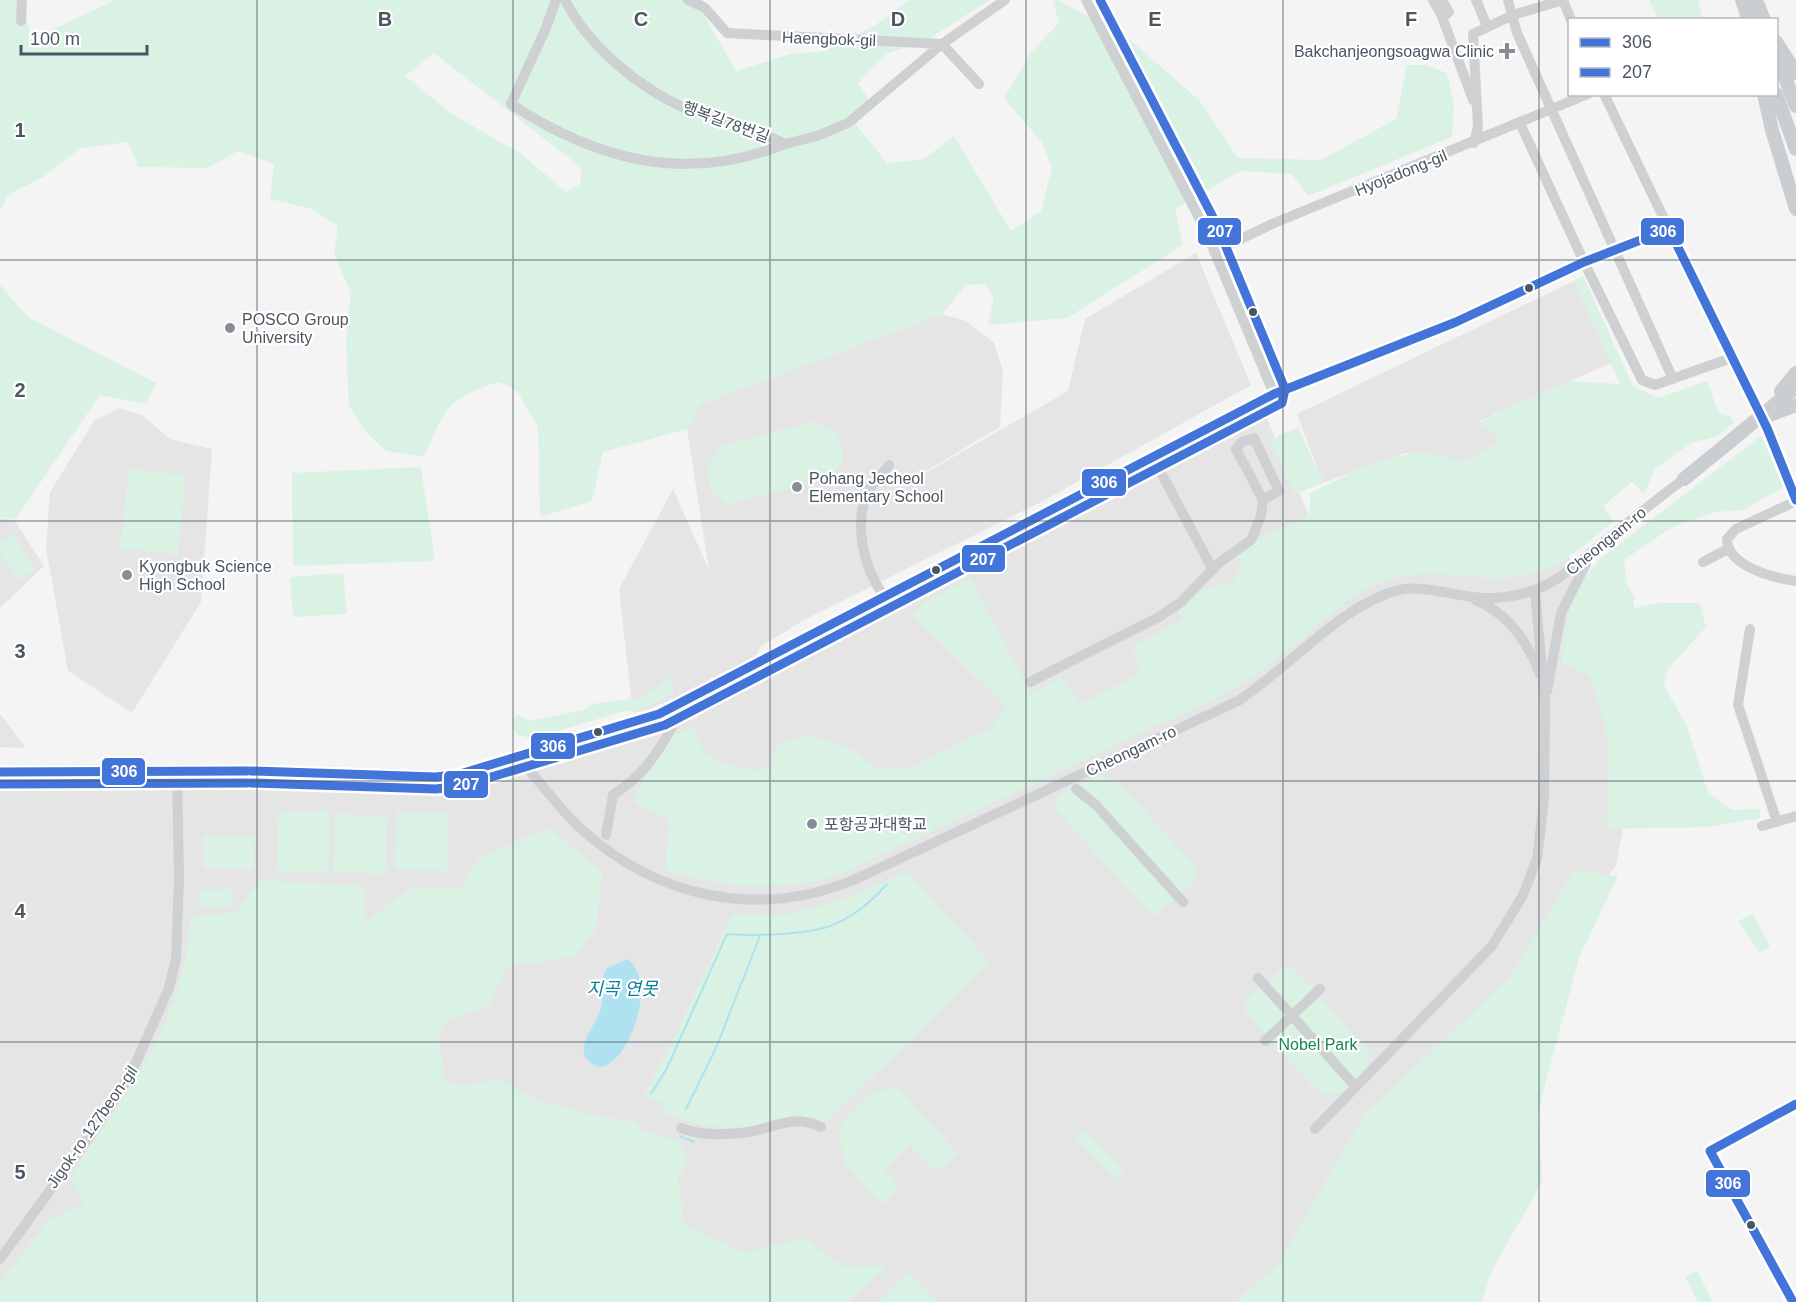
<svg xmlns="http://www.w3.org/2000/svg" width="1796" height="1302" viewBox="0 0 1796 1302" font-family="Helvetica,'Noto Sans KR',sans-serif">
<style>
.education{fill:#e6e5e6}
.green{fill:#d9f2e3;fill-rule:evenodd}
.water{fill:#aee2f0}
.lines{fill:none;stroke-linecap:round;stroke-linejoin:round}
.stream{stroke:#aee2f0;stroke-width:2}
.minor{stroke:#ced0d2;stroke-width:10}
.major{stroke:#caced1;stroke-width:14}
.major-bridge{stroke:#caced1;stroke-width:14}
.bus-1-casing{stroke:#fff;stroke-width:14}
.bus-2-casing{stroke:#fff;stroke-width:14}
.bus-1{stroke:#4374d9;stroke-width:9}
.bus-2{stroke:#4374d9;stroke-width:9}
.grid{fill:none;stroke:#4a5661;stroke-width:1.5;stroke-opacity:0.55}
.poi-dot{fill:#868d94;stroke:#fff;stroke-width:2}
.bus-dot{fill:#4a5661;stroke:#fff;stroke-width:2}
.labels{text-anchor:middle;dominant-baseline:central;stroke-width:4.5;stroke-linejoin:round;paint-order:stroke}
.street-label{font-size:16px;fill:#4a5661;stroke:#fff}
.poi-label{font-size:16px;fill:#4a5661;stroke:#fff;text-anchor:start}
.park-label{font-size:16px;fill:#17864f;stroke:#fff}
.water-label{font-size:18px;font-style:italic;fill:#0c7c9b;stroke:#fff}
.grid-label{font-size:20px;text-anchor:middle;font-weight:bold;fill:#4a5661;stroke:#fff;stroke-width:4.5;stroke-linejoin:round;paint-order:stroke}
.line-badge{stroke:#fff;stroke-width:2}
.badge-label{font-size:16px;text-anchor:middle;font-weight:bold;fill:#fff}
</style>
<rect width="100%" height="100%" fill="#f4f4f4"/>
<!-- education -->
<path class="education" d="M1196,253L1251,385L1041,502L804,620L760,647L757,655L702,686L650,709L633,713L619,589L673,489L709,570L687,429L701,404L942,314L966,321L994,343L1003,371L1000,427L856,513L1068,391L1085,319Z
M1574,281L1611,363L1479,421L1494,432L1501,442L1460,464L1405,453L1323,483L1297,414Z
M120,408L142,415L170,439L212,449L201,602L132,713L68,671L46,548L50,492L94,421Z
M1262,408L1319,538L1533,490L1648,705L1616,865L1330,1302H0V767H68L437,783L513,772L662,723L881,616L918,587L1021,536L1045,528L1093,499L1209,442Z
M0,518L15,521L44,566L0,608Z
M0,714L26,748L0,747Z"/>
<!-- green -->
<path class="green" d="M0,0H23L31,40L115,0H704L706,19L736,71L791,54L825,51L874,26L910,0H990L922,43L888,53L858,83L868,98L856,125L887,163L924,159L954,136L1011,231L1041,211L1052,168L1043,144L1004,98L1032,51L1059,23L1053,0H1058L1129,39L1199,100L1238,158L1321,160L1396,119L1407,65H1426L1447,73L1454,105L1452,137L1308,196L1292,174L1241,171L1175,209L1183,245L1067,318L988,325L994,297L985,284L966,285L942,314L701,404L687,429L603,452L592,501L540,517L538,427L517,391L499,382C445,399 446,408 424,457L386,451L367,433L349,406L346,342L351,293L334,254L338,226L312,209L270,199L274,164L238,151L207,168L138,167L128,142L81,148L43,177L9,194L0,210ZM434,53L582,168L580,184L566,192L521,154L452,114L405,76Z
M1649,0H1698L1703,19H1658Z
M1583,276L1633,386L1658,398L1707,381L1718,411L1722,415L1730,416L1734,422L1718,436L1691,443L1655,469L1644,494L1632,482L1603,506L1614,521C1590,540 1565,565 1534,573C1482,588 1430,561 1377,584C1351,595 1328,617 1307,635C1279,658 1253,678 1221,696L841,874C779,894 727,888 665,870L669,820L634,803L658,744L692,725L705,753L722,763L755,771L774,765L776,745L809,735L856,752L877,769H907L993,727L1006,706L912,616L923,603L970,578L1031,693L1061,677L1081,704L1140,674L1133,646L1183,619L1177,610C1185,604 1192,596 1200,592C1219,580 1233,593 1241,565L1236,556L1264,536L1310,514V493C1354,473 1413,435 1460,464L1501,442L1494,432L1479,422L1569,381L1620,384L1574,281Z
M0,285L28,317L156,383L146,404L100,395L15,520L0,517Z
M811,422L834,430L841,447L843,463L831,476L728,505L710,490L708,466L721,446Z
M1298,427L1323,483L1294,494L1270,440Z
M1761,436L1784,487L1743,510L1716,512L1674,526L1624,560L1627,585L1634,596V608L1659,603H1700L1706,627L1668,669L1664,686L1686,724L1708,792L1732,810L1760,809V818L1708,827L1607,829L1609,740L1590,676L1562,663C1565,620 1569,592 1600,559Z
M421,467L435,561L293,566L292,473Z
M129,469L186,475L178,554L120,548Z
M14,534L35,569L18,580L0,553V543Z
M343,573L347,614L293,617L290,577Z
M668,676L674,692C659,700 641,713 624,711L533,739L516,734L511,720L519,715L529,721L584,710L592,704L638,698L655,689Z
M1103,775L1119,783L1197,869L1194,882L1156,915L1147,910L1055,808L1058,795L1094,777Z
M329,811V872H277L279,812Z
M397,812L448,813L447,871L395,869Z
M335,814L387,817L385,874L333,872Z
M549,828L602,872L596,930L575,956L507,967L489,1005L446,1021L438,1037L445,1081L460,1086L501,1080L535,1099L589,1114L635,1122L642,1129L680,1142L688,1160L678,1178L684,1225L746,1253L804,1238L843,1266L888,1265L848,1302H0V1283L49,1219L85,1205L70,1177C123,1098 188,1016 190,917L236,912L261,880L365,887L364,923L409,889L461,888L478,858Z
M203,836L255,837L254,870L204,868Z
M1574,870L1618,876L1579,958L1538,1111L1542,1182L1492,1270L1482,1302H1235L1278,1265L1364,1115L1509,979Z
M907,872L990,962L826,1122L798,1114L741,1129L700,1125L662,1114L665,1104L643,1097L676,1035L732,914L783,915L841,901Z
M231,889L232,907L199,908V891Z
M1753,914L1770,946L1760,953L1738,921Z
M1284,966L1292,967L1369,1051C1372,1068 1351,1085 1338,1094L1326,1095L1314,1088L1245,1011V1001Z
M897,1087L958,1154L936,1172L910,1145L885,1170L898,1188L882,1205L845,1164L839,1138L842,1122L871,1093Z
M1084,1130L1124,1171L1115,1179L1076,1138Z
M1697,1270L1713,1302H1698L1685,1277Z
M908,1272L937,1302H877Z"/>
<!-- water -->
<path class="water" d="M627,959C660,981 627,1068 599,1067C565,1054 597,1027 601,1007C604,994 600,982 606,969Z"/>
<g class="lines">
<!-- stream -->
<path class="stream" d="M651,1094L667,1068L727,934C754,936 805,935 830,926C852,918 872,901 887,884
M686,1109L716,1048L760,936
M680,1136L694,1142"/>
<!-- minor -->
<path class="minor" d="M556,0L546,28L511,104C596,160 686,184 785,144
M565,0C589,47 638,87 686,109C698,114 713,116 726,120C747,126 765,134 785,144L817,136L848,123L942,44L979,84
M688,0L705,8L727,33L942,44L1005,0
M1086,0L1205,229L1274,394
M1433,0L1441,14L1473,100
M1442,0L1449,12L1443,17
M1476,0L1487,26
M1508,0L1517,33L1673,379
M1563,0L1571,20
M21,21L22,0
M1604,94L1757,412
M1520,123L1584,262L1642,380L1655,385L1731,358
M1474,143L1478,127L1473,34L1513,15L1563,0
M1669,229L1584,262L1456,322L1274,394L659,714L518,758C539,780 557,806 579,827C656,898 758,920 856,879L1238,701C1287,669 1332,615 1386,594C1422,579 1457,600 1494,598C1547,595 1567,572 1605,541C1631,520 1657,499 1684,479
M1214,252L1272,224L1588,94
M1764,422L1796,500
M1152,456L1213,570
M1796,501L1736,529L1727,539C1727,566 1773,578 1796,581
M1703,562L1728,549
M884,596C864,570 853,523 868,492C873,482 883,473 889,465
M1475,600C1507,612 1528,642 1540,674
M1750,629L1738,705L1777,822
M1030,682L1157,618L1180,603L1219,563L1251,540L1261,516L1263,500L1279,491L1254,438L1242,442L1236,449L1263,500
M1547,691L1561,613L1586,564
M1076,789L1096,805L1183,902
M1762,826L1796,816
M606,835L613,795C641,777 657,755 672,727
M1258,978L1356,1087
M1265,1041L1320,989
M681,1128C701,1136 727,1135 749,1132C776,1127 795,1114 821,1127
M1315,1129L1492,946L1523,895L1537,859L1544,800L1545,703L1535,591
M0,1259L92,1133L130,1076L169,988L176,959L179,879L177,772
M1793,1302L1710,1151L1796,1104"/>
<!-- major -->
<path class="major" d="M1742,0L1749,20
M1756,0L1764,20
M1776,42L1796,73
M1776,54L1796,106
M1764,94L1772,130L1796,209
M1776,94L1796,149
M1684,479L1727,444
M0,772L247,771L436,777L470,773L518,758"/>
<!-- major-bridge -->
<path class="major-bridge" d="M1781,391L1796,373
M1767,416L1796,405
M1727,444L1796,387"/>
<!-- bus-1 casing -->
<g class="bus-1-casing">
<path id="bus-1" d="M251,771L436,777L460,774L659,714L1274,394L1456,322L1584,262L1669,229L1767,428L1796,500
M0,772L247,771
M1793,1302L1710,1151L1796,1104"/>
</g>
<!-- bus-2 casing -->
<g class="bus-2-casing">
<path id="bus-2" d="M251,783L436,789L461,786L665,725L1282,403L1285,389L1216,223L1100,0
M0,784L247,783"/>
</g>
<!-- bus-1 -->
<use href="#bus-1" class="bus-1"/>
<!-- bus-2 -->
<use href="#bus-2" class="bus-2"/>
</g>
<!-- grid -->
<path class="grid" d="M257,0V1302M513,0V1302M770,0V1302M1026,0V1302M1283,0V1302M1539,0V1302M0,260H1796M0,521H1796M0,781H1796M0,1042H1796"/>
<!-- markers -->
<g class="poi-dot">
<path d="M1504 42h6v6h6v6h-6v6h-6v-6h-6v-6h6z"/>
<circle cx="230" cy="328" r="6"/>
<circle cx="797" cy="487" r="6"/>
<circle cx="127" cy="575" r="6"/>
<circle cx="812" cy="824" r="6"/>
</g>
<g class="bus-dot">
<circle cx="1529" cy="288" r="5"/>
<circle cx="1253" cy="312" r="5"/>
<circle cx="936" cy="570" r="5"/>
<circle cx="598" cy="732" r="5"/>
<circle cx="1751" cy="1225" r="5"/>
</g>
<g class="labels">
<!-- street labels -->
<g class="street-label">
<text transform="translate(829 39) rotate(2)">Haengbok-gil</text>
<text transform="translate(726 122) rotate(20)">행복길78번길</text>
<text transform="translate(1401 173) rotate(-22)">Hyojadong-gil</text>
<text transform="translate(1606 541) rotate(-39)">Cheongam-ro</text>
<text transform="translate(1131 751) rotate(-25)">Cheongam-ro</text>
<text transform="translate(92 1127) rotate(-55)">Jigok-ro 127beon-gil</text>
</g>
<!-- poi labels -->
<g class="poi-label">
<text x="1494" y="51" text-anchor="end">Bakchanjeongsoagwa Clinic</text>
<text x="242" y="319">POSCO Group<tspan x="242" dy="18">University</tspan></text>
<text x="809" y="478">Pohang Jecheol<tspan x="809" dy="18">Elementary School</tspan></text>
<text x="139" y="566">Kyongbuk Science<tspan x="139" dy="18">High School</tspan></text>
<text x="824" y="824">포항공과대학교</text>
</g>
<!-- park labels -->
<g class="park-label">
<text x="1318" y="1044">Nobel Park</text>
</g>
<!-- water labels -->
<g class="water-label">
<text x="622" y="989">지곡 연못</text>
</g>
</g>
<g class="grid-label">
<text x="385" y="26">B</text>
<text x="641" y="26">C</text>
<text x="898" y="26">D</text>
<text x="1155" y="26">E</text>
<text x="1411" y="26">F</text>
<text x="20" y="137">1</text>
<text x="20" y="397">2</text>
<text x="20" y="658">3</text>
<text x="20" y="918">4</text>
<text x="20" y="1179">5</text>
</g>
<g class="line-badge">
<rect x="1640" y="217" width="45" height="29" rx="6" fill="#4374d9"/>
<rect x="1197" y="217" width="45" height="29" rx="6" fill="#4374d9"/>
<rect x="1081" y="468" width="46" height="29" rx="6" fill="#4374d9"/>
<rect x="961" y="544" width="45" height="29" rx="6" fill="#4374d9"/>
<rect x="530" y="732" width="46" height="28" rx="6" fill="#4374d9"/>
<rect x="101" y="757" width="45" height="29" rx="6" fill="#4374d9"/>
<rect x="443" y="770" width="46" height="29" rx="6" fill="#4374d9"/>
<rect x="1705" y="1169" width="46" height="29" rx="6" fill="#4374d9"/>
</g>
<g class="badge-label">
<text x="1663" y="237">306</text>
<text x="1220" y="237">207</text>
<text x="1104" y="488">306</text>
<text x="983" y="565">207</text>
<text x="553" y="752">306</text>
<text x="124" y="777">306</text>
<text x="466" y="790">207</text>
<text x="1728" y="1189">306</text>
</g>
<!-- legend -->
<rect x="1568" y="18" width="210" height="78" fill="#ffffff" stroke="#b7bbc0" stroke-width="1.5"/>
<rect x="1580" y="38" width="30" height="9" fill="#4374d9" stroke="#b7bbc0" stroke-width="1.5"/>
<text x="1622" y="48" font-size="18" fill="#4a5661">306</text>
<rect x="1580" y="68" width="30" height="9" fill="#4374d9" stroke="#b7bbc0" stroke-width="1.5"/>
<text x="1622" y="78" font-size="18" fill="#4a5661">207</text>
<!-- scale -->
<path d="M21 45v9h126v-9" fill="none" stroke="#4a5661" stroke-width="3"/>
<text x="30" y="45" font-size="18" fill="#4a5661" stroke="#ffffff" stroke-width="4.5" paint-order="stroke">100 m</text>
</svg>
